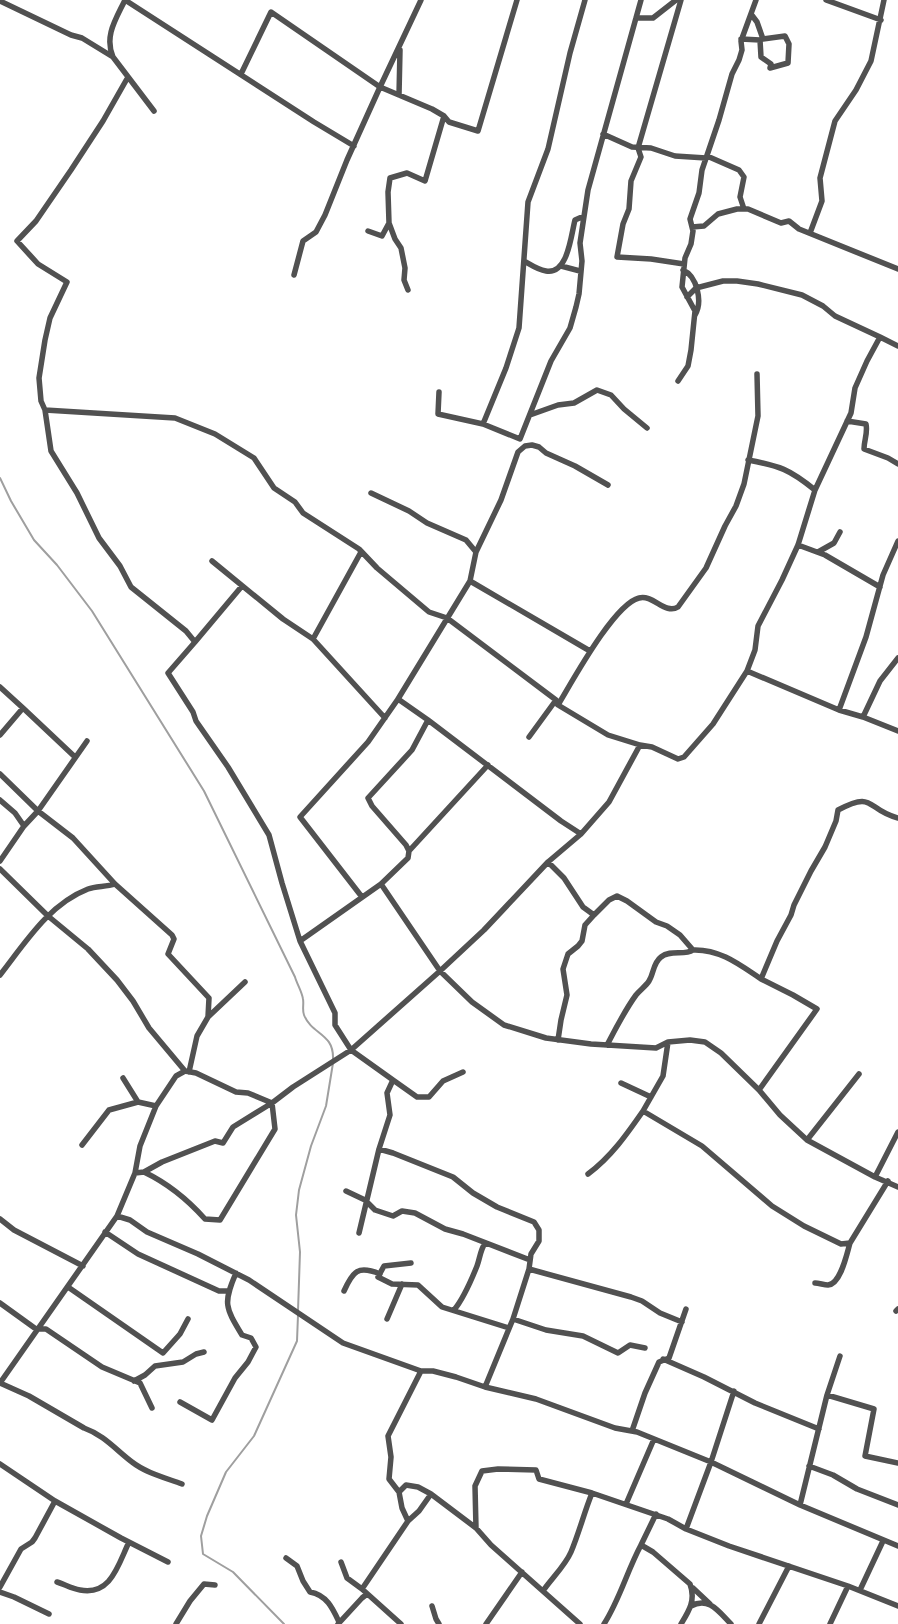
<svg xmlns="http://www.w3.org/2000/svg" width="898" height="1624" viewBox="0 0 898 1624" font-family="'Asap Condensed',sans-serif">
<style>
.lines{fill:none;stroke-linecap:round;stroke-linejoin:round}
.stream{stroke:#9f9f9f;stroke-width:2}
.street{stroke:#515151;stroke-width:5.5}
</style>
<rect width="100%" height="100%" fill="#fff"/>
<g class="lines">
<!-- stream -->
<path class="stream" d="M0,478L11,501L34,540L57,565L92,611L204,791L295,977C297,984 302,992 303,999C304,1004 302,1010 304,1015C312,1035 334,1033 333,1059
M298,1311L300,1252L296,1215L299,1190L311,1146L326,1106L333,1063
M284,1624L233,1572L203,1554L201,1536L207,1516L226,1472L254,1436L297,1341L298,1315"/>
<!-- street -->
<path class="street" d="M125,0L314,122L354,146
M125,0C116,19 104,36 113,57L154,111
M421,0L380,87L432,109L444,116L449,122L478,131L517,0
M585,0L570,53L548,149L528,202L519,328L506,368L483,424L520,439L551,361L570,328L576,307L579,294L582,261L580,243L588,190L641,0
M681,0L638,148L641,157L631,181L629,209L623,224L617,257L651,259L684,264
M826,0L881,20
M0,1L71,35L82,38L113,57
M636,18H653L676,0
M741,39L760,40L761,57L771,64L770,68L788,63L789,44L785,36L763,39L757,22L751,14
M241,74L271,12L380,87L347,160L325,215L316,232L303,241L294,275
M128,77L103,121L71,170L36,221L17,241L38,264L67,282L50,318L45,340L39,378L41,401L45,410L51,451L77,493L99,538L120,566L131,587L186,631L195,642L168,673L193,712L196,721L228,767L269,835L282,883L300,941L335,1013V1025L351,1050L393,1080L387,1093L390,1115L379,1149L393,1153L453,1177L473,1193L497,1207L534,1222L539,1230V1241L531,1254L529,1269L513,1319L485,1387
M399,95L400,50
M603,134L632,147L651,148L675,156L706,158
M707,156L739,170L744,177L740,197L744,209
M389,223L395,239L401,248L405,268L404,280L408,290
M692,227L704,226L718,214L737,209H748L781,223L789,221L799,229L898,269
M368,231L382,236L389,223L388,192L390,178L407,173L425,181L444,116
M810,233L822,201L820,178L835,121L856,90L871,61L884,0
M524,261C531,265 538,270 546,271C568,275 571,235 575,220L584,216
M561,266L580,271
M683,270C697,276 703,302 695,315
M687,297L696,288L723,281H737L758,284L802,295L823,306L835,316L880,337
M678,381L688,366L691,350L695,311L682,287L685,258L691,244L693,231L690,219L699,193L702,170L719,120L732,74L739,60L742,50L741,41L756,0
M439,392L438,414L483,424
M45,410L175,418L215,434L254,458L274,488L295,502L303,513L359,549L377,568L429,612L447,618L556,700L558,705L608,735L640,745
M530,415L558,405L574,403L597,390L611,395L624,409L647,428
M847,421L866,424C868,433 864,440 864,449L888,458L898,464
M748,460C780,466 789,469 815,490
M371,493L409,511L427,523L466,540L476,552
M798,545L825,555L880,587
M818,552L834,543L840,532
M212,561L283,619L313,639L385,718
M470,581L590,651
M313,639L361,552
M195,642L242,586
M747,671L755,650L758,626L782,580L798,545L815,490L851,413L855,388L867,361L880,337L898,346
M0,687L23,708L0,735
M558,705C572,682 614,604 639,598C653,594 665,615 678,607L706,568L725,526L736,506L744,484L758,416L757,374
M23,708L75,757
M839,710L866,637L883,575L898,541
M863,717L880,681L898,658
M529,737L556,700
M0,774L38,811L73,838L115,884L172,935L174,939L168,954L209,998L208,1017L197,1036L189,1072
M0,800L15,813L24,826L0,861
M24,826L38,811L87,741
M581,834L561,821L428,720L398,699L470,581L476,552L501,500L518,452L525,446L532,445L539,447L546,453L575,466L608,485
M409,851L488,765
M548,862L564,878L583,907L594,915
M0,869L48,916L88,949L117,980L133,1001L149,1028L185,1071
M381,884L440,971L472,1002L504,1025L546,1038L591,1044L656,1048L668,1042L690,1040L705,1042L721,1053L759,1090L780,1115L807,1140L875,1177L898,1187
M362,897L300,817L368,742L398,699
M300,941L381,884L408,858L409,851L406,845L372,806L368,798L412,750L428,720
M0,975C25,943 49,904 88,889C96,886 106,887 115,884
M208,1017L245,982
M558,1040L561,1020L567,995L563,969L568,954L578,946L582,941L585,925L594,915L609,900L617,896L627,901L656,922L667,926L680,935L693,950C720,949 740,965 761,979
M668,1042L663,1076L643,1111L702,1146L772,1206L804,1226L841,1244L850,1243L888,1181
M607,1045C616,1028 625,1010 636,995C640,990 646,986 649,981C654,973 653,963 661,957C671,949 684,956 693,950
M123,1078L138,1102L156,1106
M393,1080L417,1097H429L443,1081L463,1072
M621,1083L651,1097
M759,1090L817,1009L793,995L761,979L777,941L791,915L794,905L811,871L825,847L836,821L838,810C875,790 866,810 898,818
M807,1140L859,1074
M82,1145L109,1110L138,1102
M135,1173L144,1172L162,1162L215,1141L223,1143L233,1127L272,1103L275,1129L220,1220L205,1219C188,1200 167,1183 144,1172
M588,1174C611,1157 627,1134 643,1111
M875,1177L898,1132
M346,1191L365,1200L375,1210L393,1216L402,1211L415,1213L445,1229L463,1234L530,1260
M117,1216L130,1220L147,1232L198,1254L249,1280L343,1343L421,1371H433L456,1377L485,1387L536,1399L615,1428L637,1432L711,1462L800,1505L898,1546
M0,1219L14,1230L83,1266
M105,1232L138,1254L219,1291H228
M359,1233L379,1149
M411,1263L384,1266L378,1277L392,1284L418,1285L442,1307L509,1328
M529,1269L631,1297L642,1301L660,1313L682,1322
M815,1283C819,1283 824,1285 828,1285C841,1284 847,1253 850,1243
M68,1287L163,1353L180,1334L188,1319
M344,1291C353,1271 358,1265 380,1274
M0,1303L36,1329H46L102,1367L140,1383L152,1408
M454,1310C464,1298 471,1281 477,1266C480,1258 480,1251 485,1243
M896,1311L898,1309
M387,1319L402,1284
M513,1319L546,1330L583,1336L618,1353L630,1345L645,1348
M663,1359L704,1377L755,1403L819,1429
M421,1371L388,1436L391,1457L389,1479L399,1492L406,1485L418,1487L431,1494L476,1528L491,1545L580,1624
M134,1381L145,1375L155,1366L183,1362L196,1354L204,1352
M0,1383L117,1216L135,1173L140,1146L156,1106L176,1076L185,1071L196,1073L236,1092L248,1093L272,1103L293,1087L351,1050L440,971L484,930L548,862L581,834L609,802L640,745L652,747L678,759L684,757L713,724L747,671L839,710L863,717L898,731
M0,1383L29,1396L84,1428C104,1435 116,1450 132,1462C146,1473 166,1478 182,1484
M827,1395L874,1409L865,1456L898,1463
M180,1402L212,1420L235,1378L248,1362L256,1347L251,1338L242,1335C225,1307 223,1303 236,1273
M632,1431L645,1393L659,1362L669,1358L686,1309
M0,1464L55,1501L121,1538L168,1562
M809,1466L833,1475L857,1489L898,1505
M399,1492L402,1508L408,1521
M626,1504L654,1439
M800,1505L827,1395L840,1356
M656,1514L641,1545L653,1552L690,1584C696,1600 689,1611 681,1624
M476,1528L475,1486L482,1471L498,1469L536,1470L539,1479L592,1493L668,1519L686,1529L729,1546L848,1586L898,1606
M686,1529L711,1462L734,1391
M286,1558L297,1566L303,1581L310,1592C327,1595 333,1609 339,1622
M341,1562L347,1578L362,1589L401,1624
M57,1582C64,1584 72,1589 80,1590C111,1596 118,1565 129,1542
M0,1587L21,1549L32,1542L35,1538L55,1501
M693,1588L710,1604
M362,1589L408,1521L419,1511L431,1494
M860,1590L883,1541
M543,1591C551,1579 565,1566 571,1552C579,1533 584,1513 592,1493
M0,1592L14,1597L49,1614
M432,1606L436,1619L439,1624
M691,1606C709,1596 719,1612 731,1624
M176,1624L190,1601L204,1584L215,1585
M338,1624L362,1598L367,1594
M486,1624L522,1572
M604,1624C620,1599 627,1571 641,1545
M759,1624L789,1566
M830,1624L848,1586"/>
</g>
</svg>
